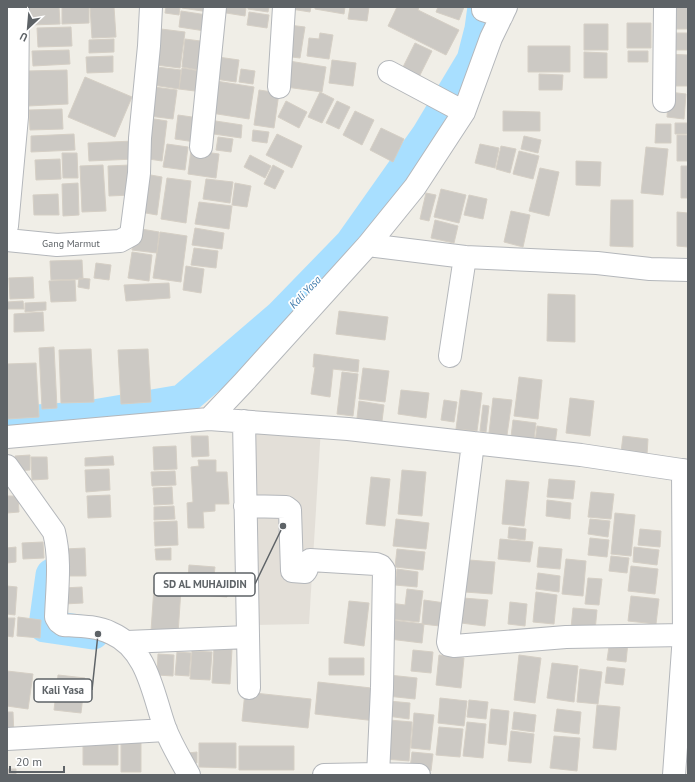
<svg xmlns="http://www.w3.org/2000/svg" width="695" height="782" viewBox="0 0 695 782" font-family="'PT Sans',sans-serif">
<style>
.education{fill:#e3dfd8}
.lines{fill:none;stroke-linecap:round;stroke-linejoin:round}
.river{stroke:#a8dfff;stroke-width:33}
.building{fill:#ccc9c4;stroke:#d5cfc5}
.minor-casing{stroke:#b4b7bb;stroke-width:24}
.minor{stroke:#fff;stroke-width:22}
.labels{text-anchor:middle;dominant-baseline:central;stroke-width:3.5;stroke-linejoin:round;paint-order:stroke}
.street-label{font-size:10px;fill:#5e6367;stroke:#fff}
.water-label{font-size:11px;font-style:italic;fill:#3f7aab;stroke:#fff}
.leader{fill:none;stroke:#5e6367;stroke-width:1.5}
.callout-dot{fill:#5e6367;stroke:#fff;stroke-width:1.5}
.callout{fill:#fff;stroke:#5e6367;stroke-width:1.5}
.callout-label{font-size:11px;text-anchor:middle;font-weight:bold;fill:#5e6367}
</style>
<rect width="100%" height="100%" fill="#f0eee7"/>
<!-- education -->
<path class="education" d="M245,425L321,428L309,624L255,625Z"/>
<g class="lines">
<!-- river -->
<path class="river" d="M7,423L82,418L182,401L281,316L351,244L428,135L473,60L481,29L484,7
M52,575L45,626L93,633"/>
</g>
<!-- building -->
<path class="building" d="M29,7H59L60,24L30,25Z
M62,7H89V23L62,24Z
M90,7H114L116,37L92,38Z
M166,7H180L179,15L165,13Z
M183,7H209V12L182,8Z
M221,7H246L245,16L220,12Z
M248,7H269L268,12L248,9Z
M291,7H311L310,12L291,9Z
M315,7H345L344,14L315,9Z
M350,7H369L367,21L348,19Z
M397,7H419L418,10L459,30L446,55L388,26Z
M438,7H464L459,20L436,12Z
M669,7H688V29H669Z
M181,11L207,15L205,31L179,27Z
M249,12L269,15L267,28L247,25Z
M627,23H651V48H627Z
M584,24H608V50H584Z
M289,25L305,27L300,58L284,56Z
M71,27L72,46L38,47L37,28Z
M161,29L185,32L180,68L156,65Z
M320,33L333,35L329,59L307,56L309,38L319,39Z
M671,33H688V50H671Z
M114,39V52L89,53V40Z
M185,39L208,42L204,71L182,67Z
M415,43L432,51L418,79L401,71Z
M528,46H570V72H528Z
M69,50L70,64L33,66L32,51Z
M628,51H648V62H628Z
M584,52L607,53V78H584Z
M667,54L688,55V86H667Z
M113,56V72L87,73L86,57Z
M218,57L239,60L236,82L215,79Z
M332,60L356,63L353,86L329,83Z
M289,61L326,67L322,92L286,87Z
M149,66L181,70L179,89L146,84Z
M182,68L206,72L203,92L179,89Z
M241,69L255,71L253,84L239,82Z
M67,70L68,104L28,106L27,71Z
M539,74L563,75L562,90H539Z
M85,77L132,97L115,137L68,117Z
M216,81L254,87L249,119L211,113Z
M154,87L177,90L173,119L149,116Z
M259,90L279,93L274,128L254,125Z
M320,92L334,99L322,123L308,117Z
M669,92L686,94L684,119L667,117Z
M286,101L307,112L299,128L278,117Z
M337,101L350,107L339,129L326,123Z
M62,109L63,129L30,130L29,110Z
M355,111L374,120L362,145L343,135Z
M503,111L540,112V131H503Z
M178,115L199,118L195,142L175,139Z
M148,118L167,121L162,161L142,158Z
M209,120L242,125L241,138L207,133Z
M675,123H688V134H675Z
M656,124H671V143H655Z
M381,128L404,139L393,162L370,150Z
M253,130L269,132L267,143L252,141Z
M74,134L75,150L31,152V136Z
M277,134L302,146L292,168L266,155Z
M677,135H688V161H677Z
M524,136L541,140L538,153L521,149Z
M218,137L233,139L231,152L216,150Z
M134,141L135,159L89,161L88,143Z
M167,144L188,147L185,170L163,167Z
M480,144L499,148L495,168L475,163Z
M501,146L516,149L510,173L496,169Z
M646,147L668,149L663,195L641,193Z
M191,150L219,154L216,178L188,174Z
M519,151L539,156L533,179L513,174Z
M62,153H77L78,178H63Z
M250,155L271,166L265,178L244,167Z
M60,159L61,179L36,180L35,160Z
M576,161L601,162L600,186L576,185Z
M103,165L106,211L82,212L80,166Z
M130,165L131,195L109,196L108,166Z
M273,165L284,171L275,189L264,184Z
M681,166H688V198H681Z
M540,168L559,172L549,216L529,211Z
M145,174L162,177L157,215L140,212Z
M167,178L191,181L186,223L161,219Z
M206,179L233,182L230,203L203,199Z
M78,183L79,215L63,216L62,184Z
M235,183L251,186L247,207L232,205Z
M441,189L466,195L459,223L434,217Z
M426,193L436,195L429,221L420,219Z
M58,194L59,215H34L33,195Z
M469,195L487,199L483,219L464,215Z
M611,200H633V247L610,246Z
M199,202L232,206L229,229L195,224Z
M511,211L530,215L523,247L504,242Z
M677,212L688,213V247L677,246Z
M435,220L458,226L454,243L431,238Z
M135,228L159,232L157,253L132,250Z
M195,228L224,233L222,249L192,245Z
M160,232L187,236L181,282L153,278Z
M194,248L218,251L216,268L191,265Z
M132,252L152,255L149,281L128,278Z
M82,260L83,279L51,280L50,261Z
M96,263L111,265L109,280L94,278Z
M186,266L204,269L201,293L183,290Z
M33,277L34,298L10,299L9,278Z
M79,278L90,279L89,289L78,287Z
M75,280L76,301L51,302L49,281Z
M169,283L170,298L126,301L124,285Z
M548,294L575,295V342L547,341Z
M23,301L24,309H7V302Z
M46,302V310L25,312V303Z
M339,311L388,317L385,340L336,334Z
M43,312L44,331L14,332V314Z
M54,347L57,408L42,409L39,348Z
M91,349L94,402L61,403L59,350Z
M148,349L151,402L121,404L118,350Z
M314,354L359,360L358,372L333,369L330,397L311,394L315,367H313Z
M36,363L39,417L7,419V364Z
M363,368L389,371L385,402L359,399Z
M342,372L358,374L353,416L337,414Z
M519,377L542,380L538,419L514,416Z
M401,390L429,393L426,418L398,414Z
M461,390L482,393L477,431L456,429Z
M493,398L512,400L507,435L489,433Z
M570,398L594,401L590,436L566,433Z
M444,400L457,402L454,422L441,420Z
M359,401L384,405L382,421L357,418Z
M483,405L489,406L486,432L480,431Z
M513,420L536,423L534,440L511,437Z
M537,426L557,429L555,444L535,442Z
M191,436H208L209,456L192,457Z
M623,436L648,439L647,455L621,452Z
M176,446L177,469L154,470L153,447Z
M30,455V470L15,471V456Z
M113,456L114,465L85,466V458Z
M31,457H47L48,479L32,480Z
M198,460H216V472H227L229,504H215V511L203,512L204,528H188L187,503L193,502L191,467L199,466Z
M109,469L110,490L86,492L85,470Z
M402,470L426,472L422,516L398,514Z
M175,471L176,485L152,486L151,472Z
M371,477L390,479L385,526L366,524Z
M549,479L575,481L573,499L547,497Z
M506,480L529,482L524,526L502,524Z
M172,487L173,504L154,505L153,488Z
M591,492L614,494L611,519L588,517Z
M110,495L111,517L88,518L87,496Z
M7,496H18L19,512L7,513Z
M547,500L571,503L570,519L546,516Z
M174,506L175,519L154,520V507Z
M615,513L635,515L631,556L611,554Z
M396,519L429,523L426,549L393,546Z
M590,519L610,521L608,537L588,534Z
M177,521L178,545L155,546L154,522Z
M509,527L526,529L525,540L508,538Z
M640,529L661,531L660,547L638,545Z
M590,538L609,540L607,557L588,555Z
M500,539L533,542L530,562L498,559Z
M43,542L44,558L23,559L22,543Z
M16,547V562L7,563V548Z
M539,547L562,549L560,569L537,567Z
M634,547L659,550L657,565L633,562Z
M85,548L86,576H67L65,549Z
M171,548V560H156L155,549Z
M397,549L425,552L423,570L395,567Z
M611,556L629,558L627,573L609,571Z
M566,559L586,561L583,596L562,594Z
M469,560L495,562L492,594L465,592Z
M189,565L215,567L214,576L228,577L227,597L187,594Z
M631,566L658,569L655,594L628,591Z
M397,569L418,572L417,587L395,585Z
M538,573L560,576L559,592L536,589Z
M588,578L602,579L599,605L585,604Z
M7,586L17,587L15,615L7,614Z
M82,587L83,603L64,604L63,588Z
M154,587L181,589L178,634L151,631Z
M407,589L423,591L419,622L389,619L390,603L405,605Z
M536,592L557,595L554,624L533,622Z
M631,596L659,599L656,624L628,621Z
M463,598L488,600L485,626L461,623Z
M424,600L452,604L449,627L422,624Z
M349,601L369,603L364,646L344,643Z
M510,602L527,604L525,626L508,624Z
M573,608L597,610L595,631L571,628Z
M18,617L41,620L40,638L17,636Z
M7,618H15L13,637L7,636Z
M391,620L424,624L422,643L389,639Z
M610,640L628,642L626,662L607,660Z
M214,648L232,649L230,684L212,683Z
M413,650L433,652L431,673L411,671Z
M192,651L212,652L210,680L190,679Z
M177,652L191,653L189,676L175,675Z
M158,654L174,655L173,676L157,675Z
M439,655L464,658L461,688L436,685Z
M519,655L541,658L535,703L514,700Z
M329,658H364V675H329Z
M552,663L578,666L574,702L547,698Z
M607,667L625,669L623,685L605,683Z
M580,669L602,672L598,704L577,702Z
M7,671L33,674L28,709L7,706Z
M58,675L85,678L81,713L54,710Z
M389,675L417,678L415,699L387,696Z
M318,682L380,689L376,721L315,714Z
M245,692L311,699L308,728L242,721Z
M440,698L467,701L464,726L438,723Z
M469,700L488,702L486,719L467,717Z
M389,701L410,703L409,719L387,716Z
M597,705L620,707L616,750L593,748Z
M491,709L509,711L506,745L488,743Z
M557,709L581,712L579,734L554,731Z
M7,712H13L14,736H7Z
M514,712L536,715L534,732L512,729Z
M414,713L434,715L430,750L411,748Z
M389,720L412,722L409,761L385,759Z
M467,722L486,724L483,758L463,756Z
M439,727L463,729L460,757L436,755Z
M511,731L534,734L531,763L508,761Z
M554,736L580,738L577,771L550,768Z
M121,738H141V772H121Z
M83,741H118V765H83Z
M199,743H236V768L199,767Z
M239,746H294V770H239Z
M197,752V763H188V753Z
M412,752L433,754L431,771L410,769Z
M7,769H16V775H7Z"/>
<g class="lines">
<!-- minor casing -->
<g class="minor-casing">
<path id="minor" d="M483,7V10L502,16
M389,72L464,112
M279,87L284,7
M664,101L665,7
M201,147L215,7
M7,226L17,117L18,7
M7,240L57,245L120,241L131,235L139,173L140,138L149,46L151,7
M368,245L465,257L597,263L650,269L688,270
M450,356L465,257
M209,419L244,382L368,245L415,187L464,112L491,38L506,7
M244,421L249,688
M7,437L209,419L348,429L473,443L581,455L688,471
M473,443L448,642L449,645L454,646L566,637L684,635
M7,466L54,532C61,560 57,589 56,617L59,622L63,625C79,626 97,626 111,633C148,649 153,695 165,728C171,744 181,760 189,775
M245,506L286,507L290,510L292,571L305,572C309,568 306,563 310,560L376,564L381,566L384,570L382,688L378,775
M127,642L248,637
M7,739L166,730
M324,775L378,774L419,775
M674,775L684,635L683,470"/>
</g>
<!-- minor -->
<use href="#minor" class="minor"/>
</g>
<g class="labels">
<!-- street labels -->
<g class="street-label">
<text x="71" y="243">Gang Marmut</text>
</g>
<!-- water labels -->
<g class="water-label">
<text transform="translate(305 292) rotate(-46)">Kali Yasa</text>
</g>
</g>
<!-- callouts -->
<path class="leader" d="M283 526L255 584M98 634L92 690"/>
<g class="callout-dot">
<circle cx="283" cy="526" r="4"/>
<circle cx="98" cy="634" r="4"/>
</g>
<g class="callout">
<rect x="154" y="573" width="101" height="23" rx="4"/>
<rect x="34" y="679" width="58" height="23" rx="4"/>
</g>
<g class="callout-label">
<text x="205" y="588">SD AL MUHAJIDIN</text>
<text x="63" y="694">Kali Yasa</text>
</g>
<!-- border -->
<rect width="695" height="782" fill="none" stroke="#5e6367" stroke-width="16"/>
<!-- north arrow -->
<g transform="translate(28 28) rotate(206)" stroke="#ffffff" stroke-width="3" paint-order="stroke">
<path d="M0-3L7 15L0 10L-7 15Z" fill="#5e6367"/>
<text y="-6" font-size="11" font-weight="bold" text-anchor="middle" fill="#5e6367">U</text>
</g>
<!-- scale -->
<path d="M10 766v6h54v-6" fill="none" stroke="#5e6367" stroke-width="2"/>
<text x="16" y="766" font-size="12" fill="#5e6367" stroke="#ffffff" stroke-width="3" paint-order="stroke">20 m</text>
</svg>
